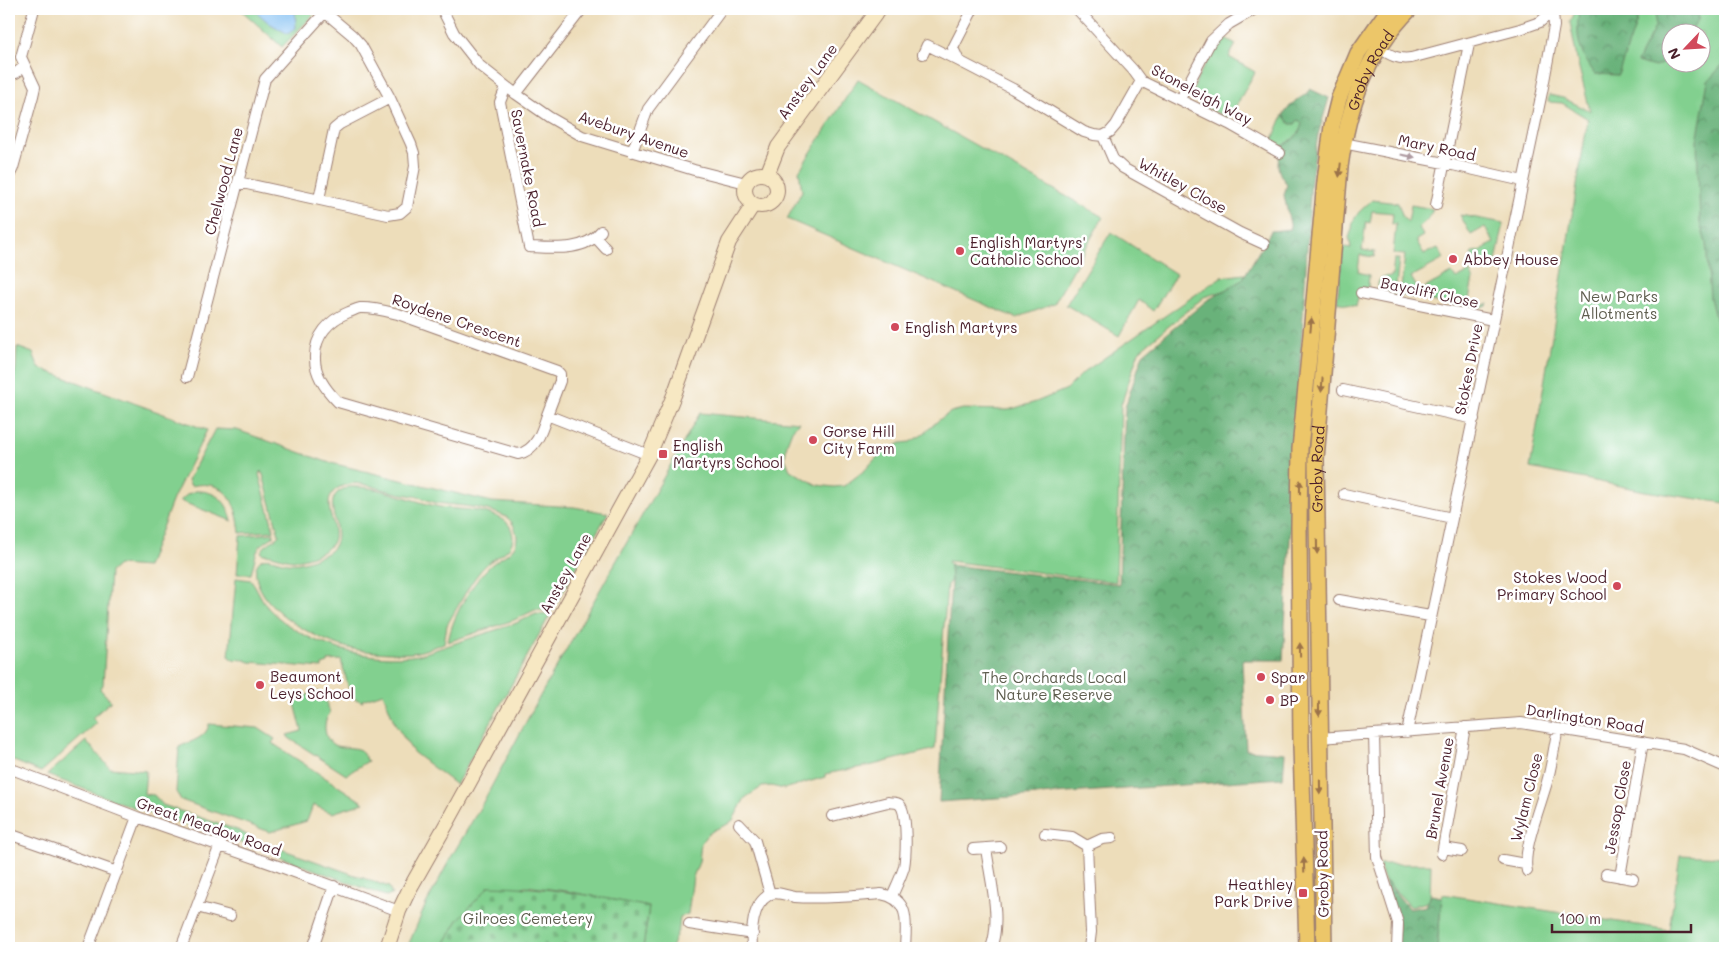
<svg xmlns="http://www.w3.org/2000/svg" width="1734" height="957" viewBox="0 0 1734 957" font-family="Mali,sans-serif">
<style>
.green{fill:#82d08f;stroke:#66785d;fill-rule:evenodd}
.forest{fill:url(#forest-crowns);stroke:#5a6852}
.cemetery{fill:url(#cemetery-stones);stroke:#66785d}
.water{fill:#7ebdf2;stroke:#646e8e}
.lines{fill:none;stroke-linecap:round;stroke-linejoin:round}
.minor-casing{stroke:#9c7e72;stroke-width:12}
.secondary-casing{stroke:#9c7e72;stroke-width:16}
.primary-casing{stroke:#9c7e72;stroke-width:18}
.minor{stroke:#fff;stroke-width:10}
.secondary{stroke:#f7e8c3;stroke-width:14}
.primary{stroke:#ecc669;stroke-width:15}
.oneway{fill:#ae9aa0}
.oneway2{fill:#9b724a}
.poi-dot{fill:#d1495b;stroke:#fff;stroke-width:2}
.labels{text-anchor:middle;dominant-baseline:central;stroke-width:5;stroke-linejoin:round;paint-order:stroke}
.street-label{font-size:15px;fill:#4a1f2b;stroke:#fff}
.poi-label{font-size:15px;fill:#4a1f2b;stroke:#fff;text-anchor:start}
.park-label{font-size:15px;fill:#5e5d4e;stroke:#fff}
</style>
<defs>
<pattern id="forest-crowns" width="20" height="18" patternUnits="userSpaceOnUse" patternTransform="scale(1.25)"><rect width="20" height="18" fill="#69b27a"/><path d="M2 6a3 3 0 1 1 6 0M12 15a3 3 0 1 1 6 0" fill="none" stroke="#589064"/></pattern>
<pattern id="cemetery-stones" width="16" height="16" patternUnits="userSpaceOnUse" patternTransform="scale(1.25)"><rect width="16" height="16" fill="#82d08f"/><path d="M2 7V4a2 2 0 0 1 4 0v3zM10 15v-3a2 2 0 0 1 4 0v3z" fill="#72b27c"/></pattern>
</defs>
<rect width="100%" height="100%" fill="#fff"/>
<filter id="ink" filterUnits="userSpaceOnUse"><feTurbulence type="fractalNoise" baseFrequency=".02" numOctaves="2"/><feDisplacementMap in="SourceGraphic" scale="10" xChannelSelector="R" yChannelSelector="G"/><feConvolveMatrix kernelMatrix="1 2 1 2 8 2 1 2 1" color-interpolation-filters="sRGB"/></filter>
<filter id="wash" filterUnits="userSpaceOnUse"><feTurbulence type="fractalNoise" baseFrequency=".0096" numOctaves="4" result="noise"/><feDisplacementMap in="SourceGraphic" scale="20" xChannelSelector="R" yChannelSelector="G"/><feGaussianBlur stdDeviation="1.12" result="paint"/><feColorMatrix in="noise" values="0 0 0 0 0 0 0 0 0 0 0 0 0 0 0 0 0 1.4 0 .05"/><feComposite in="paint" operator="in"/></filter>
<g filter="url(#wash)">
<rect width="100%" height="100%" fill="#edddba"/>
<!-- green -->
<path class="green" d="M240,9H312L315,13L282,47Z
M1577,9H1725V503L1645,491L1530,468L1588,119L1562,103L1548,102L1549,95L1563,98L1590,111L1578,64L1570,22ZM1672,32H1702V62H1672Z
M1225,38L1236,44L1229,57L1255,72L1230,117L1227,118C1218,113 1204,108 1196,101C1184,89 1216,48 1225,38Z
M858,79L1103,217L1054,304L1016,318L787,219L802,191L799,171Z
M1283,115L1290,124L1298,120L1303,123C1299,135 1293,140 1282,146L1281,150L1276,148L1273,139Z
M1372,200L1398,203L1403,217L1408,222L1411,205L1433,209L1429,218L1419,227L1423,236L1416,240L1424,254L1438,248L1444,259L1411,277L1419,291L1452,273L1456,279L1470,272L1473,278L1468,306L1478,308L1488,303L1487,306L1478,310L1400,295L1405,255L1393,254L1396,224H1392L1393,213L1372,211L1370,223L1366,222L1362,250L1375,252L1374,257L1360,255L1358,272L1369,275L1368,287L1360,290L1356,306L1337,302L1343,247L1351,248L1349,238L1352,229L1353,221L1359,212Z
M1460,215L1504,223L1495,266L1475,262L1471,254L1476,251L1477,252L1494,243L1485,227L1471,235Z
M1111,232L1176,274L1153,311L1139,300L1119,336L1066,305Z
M1394,259H1399L1395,295L1380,292C1377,287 1377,281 1382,277L1392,276Z
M1300,267L1204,297L1139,351L1121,405L1116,582L948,561L950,565L951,580L947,585L935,749L873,765L825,774V777L784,789L771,786L762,787L745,798L733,820L728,824L714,830L706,836L701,843L699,862L693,877L688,914L680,917L679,928L671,948H643L649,907L566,891L525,886L458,920L442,948H407L426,904L450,859L481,806L540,696L700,413L799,422L792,430L787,443L785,458L790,470L817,485L834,487L844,486L865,470L879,455L901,443L910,442L922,435L940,419L951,412L963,409L1008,410L1036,402L1067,389L1084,372L1221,277Z
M17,347L33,353L39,368L207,430L173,499L147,567L118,565L110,572L103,685L100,689L111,701L92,718L97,723L41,772L9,759V396L16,368Z
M215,429L237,430L327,462L492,502L574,507L608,513L552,611L535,610L514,620L448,642C452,619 465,596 479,578C484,572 489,566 495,562C504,555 517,551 517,537C516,529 512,519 504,516C483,506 459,506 437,503C432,502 427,500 422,498C413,495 403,495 393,492C378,489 361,480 345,485C315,495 337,520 334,538C332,552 308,558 297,560C285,561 275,554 263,554L261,552C265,543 274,542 279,535L262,471L259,474L274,531L240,533C237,503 227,478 191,486L188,480Z
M349,487C376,485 409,500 435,506C457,511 482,507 502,519C509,522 513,531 513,538C512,552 496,556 487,564C472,578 462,600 451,618L447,625L444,643C433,647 422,652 411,653C394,654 369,652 353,649C321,642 262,613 256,576C255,569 256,564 262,559C272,557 278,562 288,563C300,565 314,559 325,554C357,538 310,497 349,487Z
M195,491C215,490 228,501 232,521L180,501L188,494Z
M274,533V536L260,546L256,554L251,574H237L240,536Z
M236,578L251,580C258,589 261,600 269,609C305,646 370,663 419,655L514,624L536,614L550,615L456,785L413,752L395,724L383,693L362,700L363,702L351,697L341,660L328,661V663L322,665V668L250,662L245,660L231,659L229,656Z
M317,692H320L325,697L330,713C326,718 325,722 325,729C328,753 346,744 360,750L368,761L346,775L289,738L287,735L302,731L294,699Z
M209,724L258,728L275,739L272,743L364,803L332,813L313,805L307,821L270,832L181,800L176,792L179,747C191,741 207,738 209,724Z
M86,741L110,768L146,771L144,794L154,795L163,805L240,831L250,837L254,842L253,847L121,803L47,775Z
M275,847L389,887L392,895L385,896L272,854L268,849Z
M1680,855L1725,857V948H1437L1442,894L1669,930Z
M1379,864H1431L1430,901L1411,907L1384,879Z"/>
<!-- forest -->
<path class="forest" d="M1579,9H1639L1637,21L1618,75L1595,74C1578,50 1576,39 1579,9Z
M1656,9H1699L1698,20L1689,32H1672L1671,59L1655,67L1637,62L1655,27Z
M1725,62V375L1720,338L1710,298L1706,243L1700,223L1697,141L1708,81Z
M1310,89L1329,98L1318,135L1311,180L1283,660H1242L1246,750L1285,753L1283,778L939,802L951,580L950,565L1119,584L1125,407L1143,354L1206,301L1242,280L1271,231L1291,229L1284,195L1287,184C1275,170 1277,163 1282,146C1293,140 1299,136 1302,123L1298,120L1295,124H1290L1283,115C1286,112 1288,108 1291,105C1298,97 1303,99 1310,89Z
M1384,879L1409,909L1426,906L1431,895L1442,897L1437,948H1397L1398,925Z"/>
<!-- cemetery -->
<path class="cemetery" d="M489,886C544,886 596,896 649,907L643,948H442L458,920Z"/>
<!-- water -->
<path class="water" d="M253,9H295L296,28L288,34L269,23Z"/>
</g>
<g filter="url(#ink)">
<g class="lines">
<!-- minor casing -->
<g class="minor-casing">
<path id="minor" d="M442,9L454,33L480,66L516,94L549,117L582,136L694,170L746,183
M973,9L953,48L959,61L1013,89L1084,132L1094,135L1103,136L1110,132L1116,125L1141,81
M1077,9L1133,70L1141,81L1229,124L1280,153
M1379,48C1390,55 1398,60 1411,58L1520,29L1540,22L1555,9
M923,54L927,45L959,61
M9,75L16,73L25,66
M506,87L500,102L529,247C553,248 585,252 601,231
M516,94L582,9
M1180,99L1211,41L1229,24L1255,9
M1103,136L1113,159L1123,168L1240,233L1264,244
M1343,143L1444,163L1523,181
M632,152L648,109L722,9
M9,176L13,168L33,96L35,87L21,57L34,9
M238,182L388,215L400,213L407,207L415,166L414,153L411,144L390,98L361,45L352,35L321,9
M319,199L334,129L340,124L390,98
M1436,205L1469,44
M596,238L606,249
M1361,293L1493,320
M187,377L265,79L325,12
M1343,390L1474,419
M547,415L560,381V374L557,371L398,314C386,311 372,307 360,308C356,309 352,311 349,312C329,320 314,336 315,359C315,375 327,391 338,402L518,454C536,451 542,431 547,415L649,455
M1344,494L1452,518
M1339,600L1430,616
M1407,732L1542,92L1554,26L1553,11
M1374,734L1377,857L1398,923L1397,948
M1320,738L1521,723L1684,749L1725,767
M9,768L137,817L278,866L399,911
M832,816L888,802C892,803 896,802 899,804C908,811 906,856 904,867C901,877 896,887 892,896
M739,824L755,841L770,894
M9,834L117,872
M1045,834L1072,837L1087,846
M1087,846L1091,932L1089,948
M1087,846L1102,839L1112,838
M986,848C990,879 1002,919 991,948
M1443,848L1462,851
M973,849L1000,847
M1442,854L1465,727
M1503,860L1525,864
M1527,871C1522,851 1541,804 1547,782C1552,765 1554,746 1558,729
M1606,874L1633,879
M1620,877L1643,742
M197,907L230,916
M689,924L753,934
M88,948L137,817
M181,948L220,845
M313,948L334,886
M752,948C751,932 752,904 769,895C776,890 787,896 795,897C823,899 853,896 881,894C911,899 906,924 905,948"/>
</g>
<!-- secondary casing -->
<g class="secondary-casing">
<path id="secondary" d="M745 190a16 16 0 1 1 32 0a16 16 0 1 1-32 0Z
M767,175L778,147L879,9
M387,948L399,911L409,890L447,823L649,455L674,395L729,242L753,205"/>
</g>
<!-- primary casing -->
<g class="primary-casing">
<g id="primary">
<path d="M1307,948L1301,746L1299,527L1300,449L1309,356L1325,181L1332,126L1339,98L1358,53L1384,16L1391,9"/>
<path id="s1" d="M1324,948L1316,459L1340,167C1348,107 1366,53 1410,9"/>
</g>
</g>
<!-- minor -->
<use href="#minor" class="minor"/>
<!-- secondary -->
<use href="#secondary" class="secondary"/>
<!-- primary -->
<use href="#primary" class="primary"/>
</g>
<!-- one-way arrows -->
<defs><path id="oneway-solid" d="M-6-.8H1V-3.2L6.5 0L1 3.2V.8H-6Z" transform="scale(1.25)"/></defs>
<use class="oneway" href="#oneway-solid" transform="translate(1408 156) rotate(11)"/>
<g class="oneway2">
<use href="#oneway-solid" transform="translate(1340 170) rotate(96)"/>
<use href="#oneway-solid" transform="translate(1311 325) rotate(-85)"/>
<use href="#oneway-solid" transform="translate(1322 385) rotate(95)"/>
<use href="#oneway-solid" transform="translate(1300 487) rotate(-89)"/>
<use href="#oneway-solid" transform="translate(1317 547) rotate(89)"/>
<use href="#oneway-solid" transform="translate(1300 650) rotate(-91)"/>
<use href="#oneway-solid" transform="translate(1319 709) rotate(89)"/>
<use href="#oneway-solid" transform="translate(1320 787) rotate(89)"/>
<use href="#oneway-solid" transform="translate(1304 865) rotate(-92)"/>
</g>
</g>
<!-- markers -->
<g class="poi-dot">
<circle cx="960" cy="251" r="5"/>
<circle cx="1453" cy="259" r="5"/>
<circle cx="895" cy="327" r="5"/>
<circle cx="813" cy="440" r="5"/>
<rect x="658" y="449" width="10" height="10" rx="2.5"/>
<circle cx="1617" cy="586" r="5"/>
<circle cx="1261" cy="677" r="5"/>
<circle cx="260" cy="685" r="5"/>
<circle cx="1270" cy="700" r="5"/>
<rect x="1298" y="888" width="10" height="10" rx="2.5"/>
</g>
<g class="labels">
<!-- street labels -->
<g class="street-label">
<text stroke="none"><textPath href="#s1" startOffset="884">Groby Road</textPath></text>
<text transform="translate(807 81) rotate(-54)">Anstey Lane</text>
<text transform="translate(1202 94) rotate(28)">Stoneleigh Way</text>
<text transform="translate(634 134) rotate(19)">Avebury Avenue</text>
<text transform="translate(1437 147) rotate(12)">Mary Road</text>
<text transform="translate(528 168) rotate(79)">Savernake Road</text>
<text transform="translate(223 181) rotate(-75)">Chelwood Lane</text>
<text transform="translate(1183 185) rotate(29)">Whitley Close</text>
<text transform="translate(1430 292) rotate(12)">Baycliff Close</text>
<text transform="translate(457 320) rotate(19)">Roydene Crescent</text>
<text transform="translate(1468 369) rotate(-79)">Stokes Drive</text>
<text stroke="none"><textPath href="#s1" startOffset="479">Groby Road</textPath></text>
<text transform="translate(565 573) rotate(-61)">Anstey Lane</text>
<text transform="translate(1585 718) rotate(9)">Darlington Road</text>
<text transform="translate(1439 788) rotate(-80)">Brunel Avenue</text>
<text transform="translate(1526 797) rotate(-76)">Wylam Close</text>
<text transform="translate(1617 807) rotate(-80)">Jessop Close</text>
<text transform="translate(209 826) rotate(19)">Great Meadow Road</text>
<text transform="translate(1322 874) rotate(-91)">Groby Road</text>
</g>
<!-- poi labels -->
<g class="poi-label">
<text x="970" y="242">English Martyrs'<tspan x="970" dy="17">Catholic School</tspan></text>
<text x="1463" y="259">Abbey House</text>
<text x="905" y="327">English Martyrs</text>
<text x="823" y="431">Gorse Hill<tspan x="823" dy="17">City Farm</tspan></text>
<text x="673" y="445">English<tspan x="673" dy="17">Martyrs School</tspan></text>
<text x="1607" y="577" text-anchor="end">Stokes Wood<tspan x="1607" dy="17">Primary School</tspan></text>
<text x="270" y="676">Beaumont<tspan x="270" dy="17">Leys School</tspan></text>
<text x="1271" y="677">Spar</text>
<text x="1280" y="700">BP</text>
<text x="1293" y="884" text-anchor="end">Heathley<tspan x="1293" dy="17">Park Drive</tspan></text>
</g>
<!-- park labels -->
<g class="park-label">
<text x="1619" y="296">New Parks<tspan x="1619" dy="17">Allotments</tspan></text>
<text x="1054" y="677">The Orchards Local<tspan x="1054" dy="17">Nature Reserve</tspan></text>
<text x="528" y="918">Gilroes Cemetery</text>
</g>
</g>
<!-- margin -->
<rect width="1734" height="957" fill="none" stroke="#fff" stroke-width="30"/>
<!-- north arrow -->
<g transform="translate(1686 48) rotate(245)"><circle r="24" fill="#ffffff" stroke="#b7a5aa"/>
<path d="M0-4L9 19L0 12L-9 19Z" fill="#d1495b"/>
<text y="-8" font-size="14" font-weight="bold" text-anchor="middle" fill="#4a1f2b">N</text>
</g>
<!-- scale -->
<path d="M1552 924v8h139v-8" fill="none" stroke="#4a1f2b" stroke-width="2.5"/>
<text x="1559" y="924" font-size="15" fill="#4a1f2b" stroke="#ffffff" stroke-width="4" paint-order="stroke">100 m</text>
</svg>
